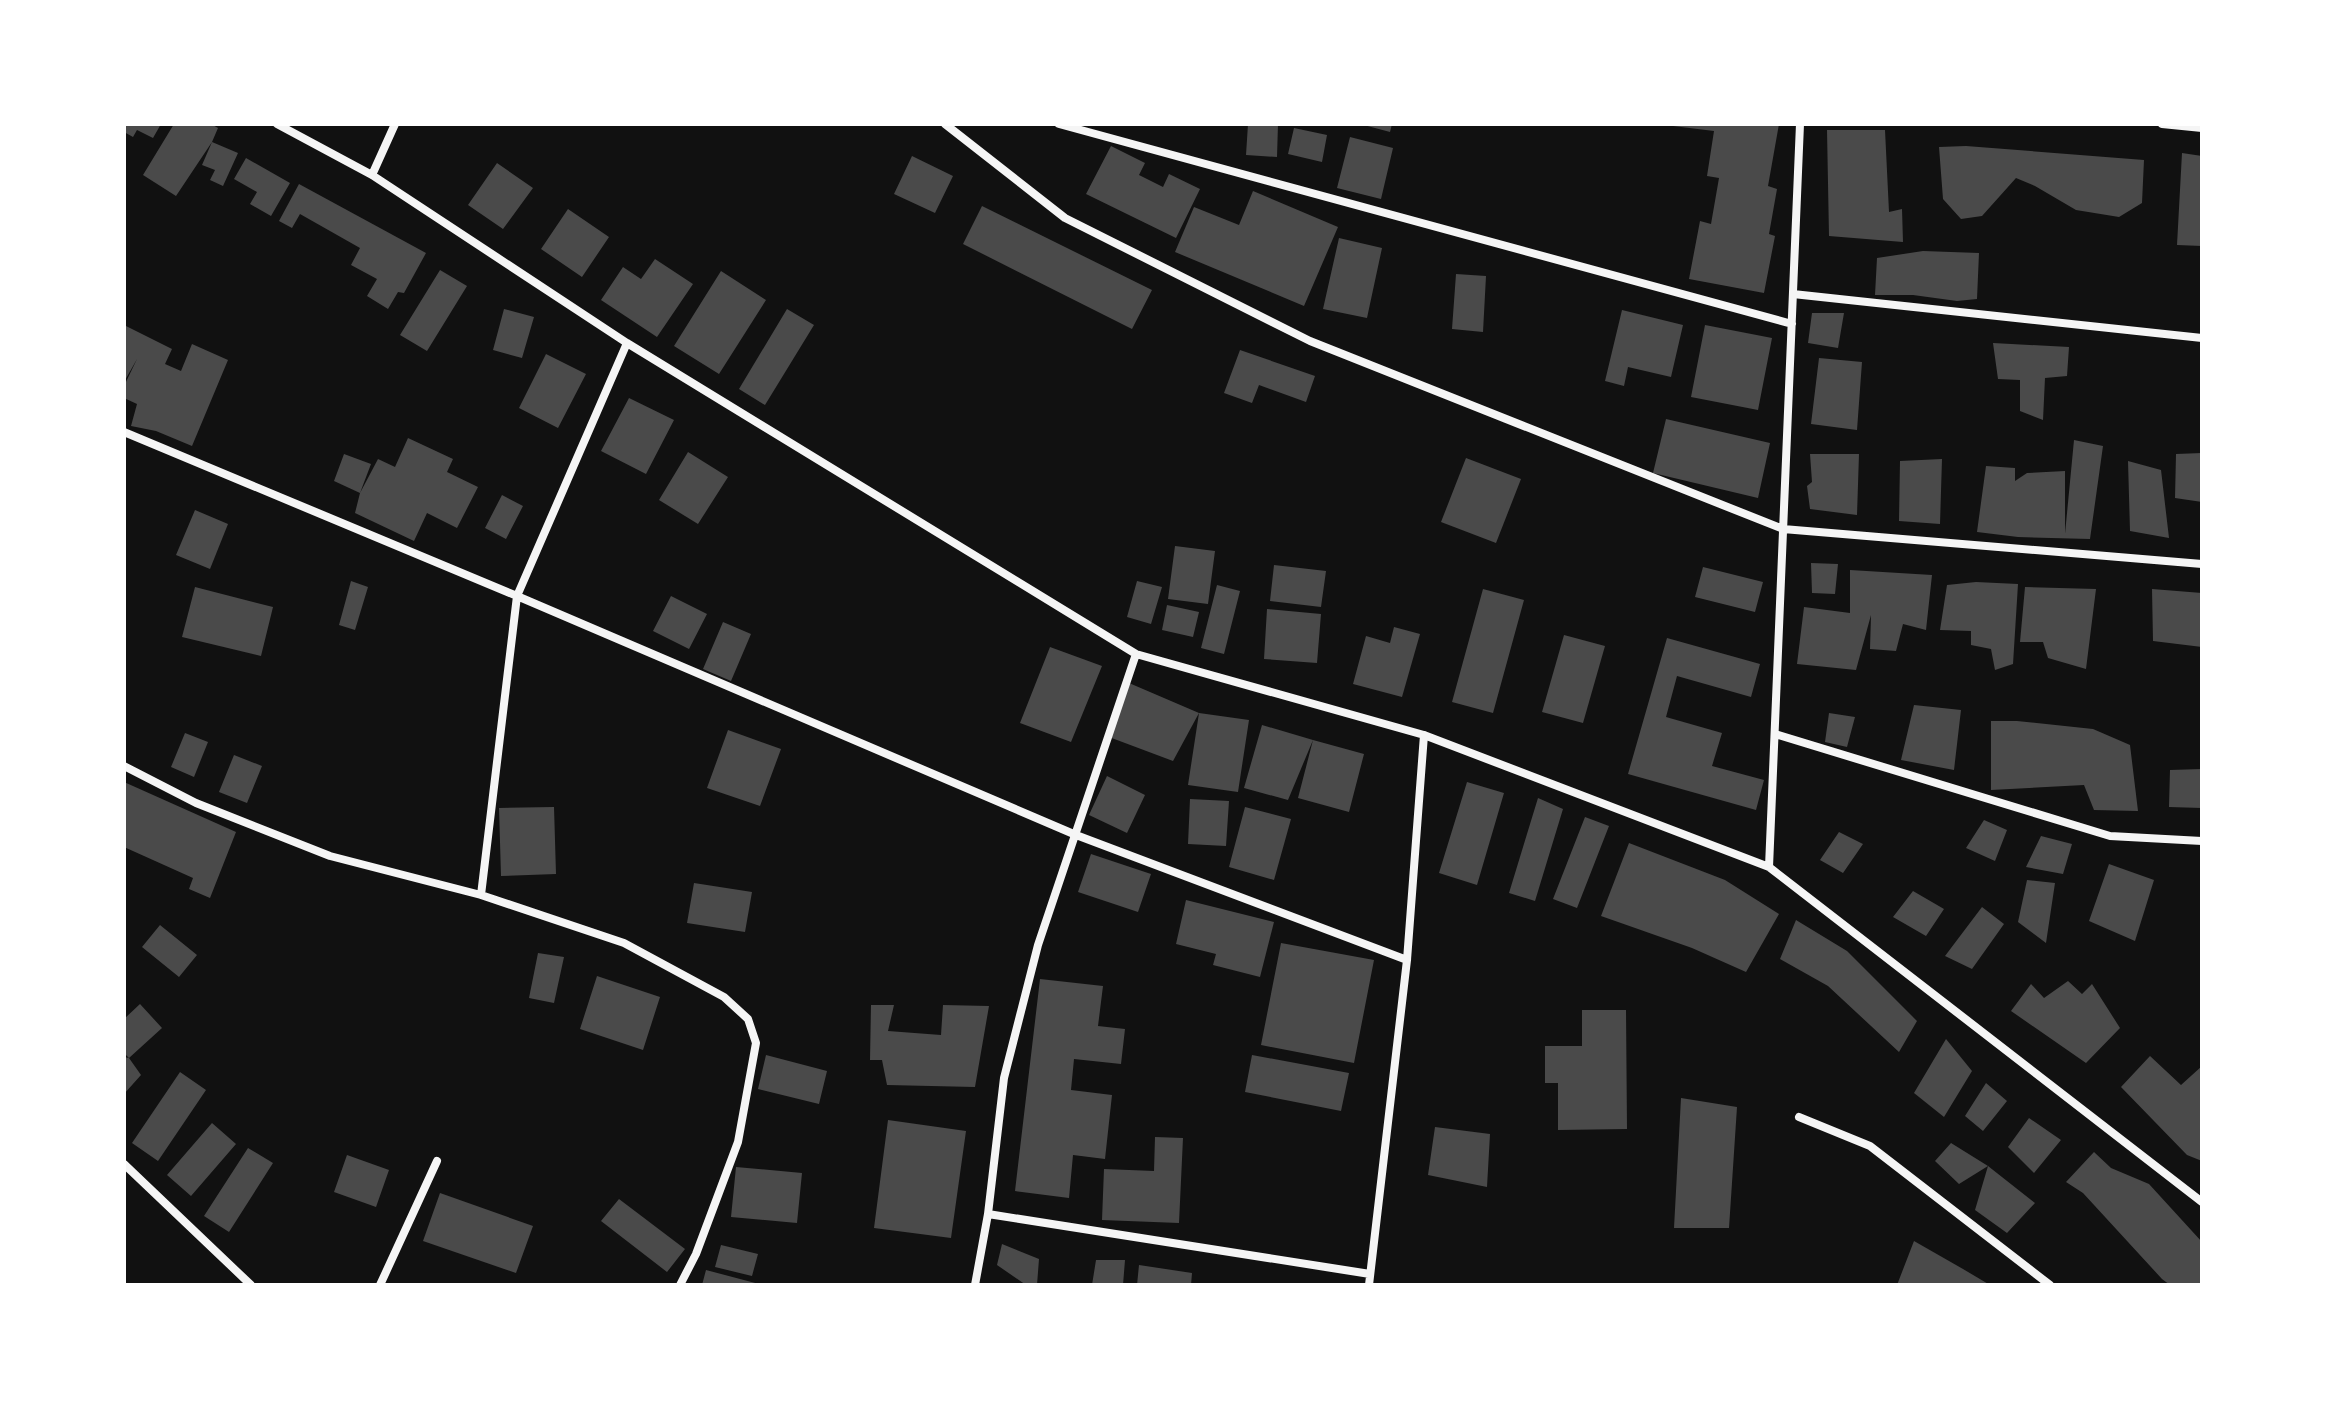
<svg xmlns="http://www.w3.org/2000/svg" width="2326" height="1409" viewBox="0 0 2326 1409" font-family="'PT Sans',sans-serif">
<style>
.building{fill:#4a4a4a}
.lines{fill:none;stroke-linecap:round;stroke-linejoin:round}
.minor{stroke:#f5f5f5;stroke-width:8}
</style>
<rect width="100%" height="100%" fill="#111"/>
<!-- building -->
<path class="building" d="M124,124H161L153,138L137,130L133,137L124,132Z
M174,124H211L218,128L212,142L238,153L223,186L210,180L215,170L202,165L212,142L176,196L143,175Z
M1248,124H1278L1277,157L1246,155Z
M1360,124H1392L1390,132Z
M1673,124H1779L1768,186L1777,189L1769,234L1775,236L1764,293L1689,279L1700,221L1711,224L1719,178L1707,176L1714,131L1673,126Z
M1294,128L1327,135L1322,162L1288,154Z
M1827,130H1885L1889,212L1902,209L1903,242L1829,236Z
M1350,137L1393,148L1381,199L1337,188Z
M1111,146L1145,163L1139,175L1163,187L1169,174L1200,189L1176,238L1086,194Z
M1966,146L2144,160L2142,203L2119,217L2076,210L2035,186L2016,178L1982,216L1961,219L1943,199L1939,147Z
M2182,153L2202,156V246L2177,245Z
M912,156L953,176L935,213L894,194Z
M246,158L290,183L271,216L250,204L257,192L234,179Z
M497,163L533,188L503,229L468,205Z
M299,184L426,253L404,293L398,292L388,309L367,296L377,279L351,265L360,248L300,214L292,228L279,221Z
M1253,191L1338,227L1304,306L1175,252L1194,207L1239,225Z
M982,206L1152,290L1132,329L963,244Z
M568,209L609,237L582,277L541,249Z
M1339,238L1382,248L1367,318L1323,309Z
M1923,251L1979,253L1977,299L1957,301L1913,295H1875L1877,258Z
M655,259L693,284L657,337L601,300L623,267L641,279Z
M440,270L467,286L427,351L400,335Z
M721,271L766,300L719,374L674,346Z
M1456,274L1486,276L1483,332L1452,329Z
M504,309L534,317L522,358L493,350Z
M787,309L814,325L765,405L739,389Z
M1622,310L1683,325L1671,377L1628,367L1624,386L1605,381Z
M1812,313H1844L1838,348L1808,343Z
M124,325L172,349L165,364L181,371L192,344L228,360L192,446L156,431L131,426L137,404L124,398V386L137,359L124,382Z
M1705,325L1772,338L1758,410L1691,397Z
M1993,343L2069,347L2067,376L2045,378L2043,420L2020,411V380L1998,379Z
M1240,350L1315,376L1306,402L1259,385L1252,403L1224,393Z
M546,354L586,374L558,428L519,408Z
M1819,358L1862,362L1857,430L1811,424Z
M629,398L674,420L646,474L601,451Z
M1666,419L1770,443L1758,498L1653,473Z
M408,438L453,459L447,472L478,487L457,528L427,513L414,541L355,513L360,493L334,481L344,454L371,464L360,493L378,459L395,467Z
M2074,440L2103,446L2090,539L2018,537L1977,532L1986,466L2015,468V481L2027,473L2065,471V534Z
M688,452L728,477L698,524L659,500Z
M2202,453V502L2175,498L2176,454Z
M1810,454H1859L1857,515L1810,509L1807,486L1812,482Z
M1466,458L1521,479L1496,543L1441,522Z
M1942,459L1940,524L1899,521L1900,461Z
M2128,461L2161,470L2169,538L2130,531Z
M502,495L523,506L506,539L485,528Z
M195,510L228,524L210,569L176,555Z
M1175,546L1215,551L1208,604L1168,599Z
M1811,563L1838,564L1835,594L1812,593Z
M1274,565L1326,571L1321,607L1270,601Z
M1703,567L1763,582L1755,612L1695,597Z
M1850,570L1932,575L1926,630L1903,624L1896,651L1870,649L1871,615L1856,670L1797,664L1804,607L1850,613Z
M351,581L368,587L355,630L339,625Z
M1137,581L1162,587L1151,624L1127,617Z
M1976,582L2018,584L2013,664L1995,670L1991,649L1971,645V631L1940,630L1947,585Z
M1217,585L1240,591L1224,654L1201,648Z
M195,587L273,607L261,656L182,637Z
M2025,587L2096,589L2086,669L2048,658L2043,642H2020Z
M1483,589L1524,600L1493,713L1452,702Z
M2152,589L2202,593V647L2153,641Z
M671,596L707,614L689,649L653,631Z
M1167,605L1199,612L1193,637L1162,630Z
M1267,609L1321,614L1317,663L1264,659Z
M723,622L751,634L731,681L703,669Z
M1394,627L1420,634L1402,697L1353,684L1366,636L1390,643Z
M1564,635L1605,646L1583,723L1542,712Z
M1667,638L1760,664L1751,697L1677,676L1666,717L1722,733L1712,766L1764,780L1756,810L1628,774Z
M1050,647L1102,666L1071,742L1020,723Z
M1129,683L1199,713L1173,761L1109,737Z
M1914,705L1961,710L1954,770L1901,760Z
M1199,713L1249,720L1238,792L1188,785Z
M1829,713L1855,717L1847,747L1825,742Z
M1991,721H2017L2093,729L2130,745L2138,811L2094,810L2084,785L1991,790Z
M1262,725L1313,740L1288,800L1244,788Z
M728,730L781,749L760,806L707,788Z
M185,733L208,742L194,777L171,767Z
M1313,740L1364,754L1349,812L1298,798Z
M234,755L262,766L247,803L219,792Z
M2202,769V808L2169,807L2170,770Z
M1107,776L1145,795L1127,833L1089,815Z
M124,782L236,832L210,898L189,889L193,878L124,847Z
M1467,782L1504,793L1477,885L1439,873Z
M1538,798L1563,809L1535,901L1509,893Z
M1190,799L1229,801L1226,846L1188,844Z
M554,807L556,874L501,876L499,808Z
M1245,807L1291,819L1274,880L1229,867Z
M1585,817L1609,826L1577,908L1553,899Z
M1984,820L2007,830L1995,861L1966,848Z
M1839,832L1863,844L1843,873L1820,860Z
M2041,836L2072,844L2063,874L2026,867Z
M1629,843L1725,880L1779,914L1746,972L1692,948L1601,916Z
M1091,854L1151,874L1138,912L1078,892Z
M2109,864L2154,880L2135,941L2089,921Z
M2027,880L2055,883L2046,943L2018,922Z
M694,883L752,892L745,932L687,923Z
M1913,891L1944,909L1926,936L1893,917Z
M1186,900L1274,922L1260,977L1213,965L1216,954L1176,944Z
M1982,907L2004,924L1972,969L1945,956Z
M1796,920L1847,951L1917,1021L1899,1052L1828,986L1780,959Z
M160,925L197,955L179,977L142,947Z
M1281,943L1374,960L1354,1063L1261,1045Z
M538,953L564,957L554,1003L529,998Z
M597,976L660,997L643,1050L580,1029Z
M1040,979L1103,986L1098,1026L1125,1029L1121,1064L1074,1059L1071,1090L1112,1095L1105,1159L1073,1155L1069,1198L1015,1191Z
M2068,981L2082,994L2092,984L2120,1028L2086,1063L2011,1011L2031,984L2044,998Z
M140,1004L162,1028L129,1058L141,1075L124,1094V1057L129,1058L124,1053V1019Z
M871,1005H894L888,1031L941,1035L943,1005L989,1006L975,1087L887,1085L882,1060H870Z
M1582,1010H1626L1627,1129L1558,1130V1083H1545V1046H1582Z
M1946,1039L1972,1071L1944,1117L1914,1093Z
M766,1055L827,1071L819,1104L758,1089Z
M1252,1055L1349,1073L1341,1111L1245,1092Z
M2150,1056L2181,1085L2202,1066V1161L2187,1155L2121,1087Z
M180,1072L206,1090L158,1161L132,1143Z
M1986,1083L2007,1101L1983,1131L1965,1116Z
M1681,1098L1737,1107L1729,1228H1674Z
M2029,1118L2061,1140L2034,1173L2008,1147Z
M888,1120L966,1131L951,1238L874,1228Z
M212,1123L236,1144L191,1196L167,1175Z
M1435,1127L1490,1134L1487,1187L1428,1175Z
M1155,1137L1183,1138L1179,1223L1102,1220L1104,1169L1154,1171Z
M1951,1143L1988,1166L1959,1184L1935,1161Z
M248,1148L273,1163L229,1232L204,1216Z
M2094,1152L2111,1168L2149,1184L2202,1242V1285H2170L2162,1279L2083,1193L2066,1182Z
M347,1155L389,1170L376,1207L334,1192Z
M1988,1166L2035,1203L2007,1233L1975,1210Z
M736,1167L802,1173L797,1223L731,1217Z
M440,1193L533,1226L516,1273L423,1241Z
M619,1199L685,1249L667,1272L601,1221Z
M1914,1241L1963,1269L1990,1285H1897Z
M1002,1244L1039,1259L1037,1285H1026L997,1265Z
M721,1245L758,1254L752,1276L715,1267Z
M1096,1260H1125L1123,1285H1092Z
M1139,1265L1192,1273L1191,1285H1137Z
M706,1270L759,1284V1285H702Z"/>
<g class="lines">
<!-- minor -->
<path class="minor" d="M277,124L372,175L627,343L1136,654L1424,735L1769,867L2202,1202
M945,124L1065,218L1310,341L1783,529L2202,564
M1059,124L1792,324
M2162,124L2202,128
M372,175L395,124
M1793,294L2202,338
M124,432L517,596L1076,835L1407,960
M1775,734L2110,836L2202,841
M124,766L196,803L330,856L481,895L624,943L724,997L748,1019L756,1043L738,1142L696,1254L680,1285
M1769,867L1800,124
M481,895L517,596L627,343
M1799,1117L1870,1146L2050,1285
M124,1164L251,1285
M988,1214L1370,1274
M380,1285L437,1161
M975,1285L988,1214L1004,1078L1038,945L1136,654
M1369,1285L1407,960L1424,735"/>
</g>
<!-- border -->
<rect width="2326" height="1409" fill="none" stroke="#ffffff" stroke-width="252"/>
</svg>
